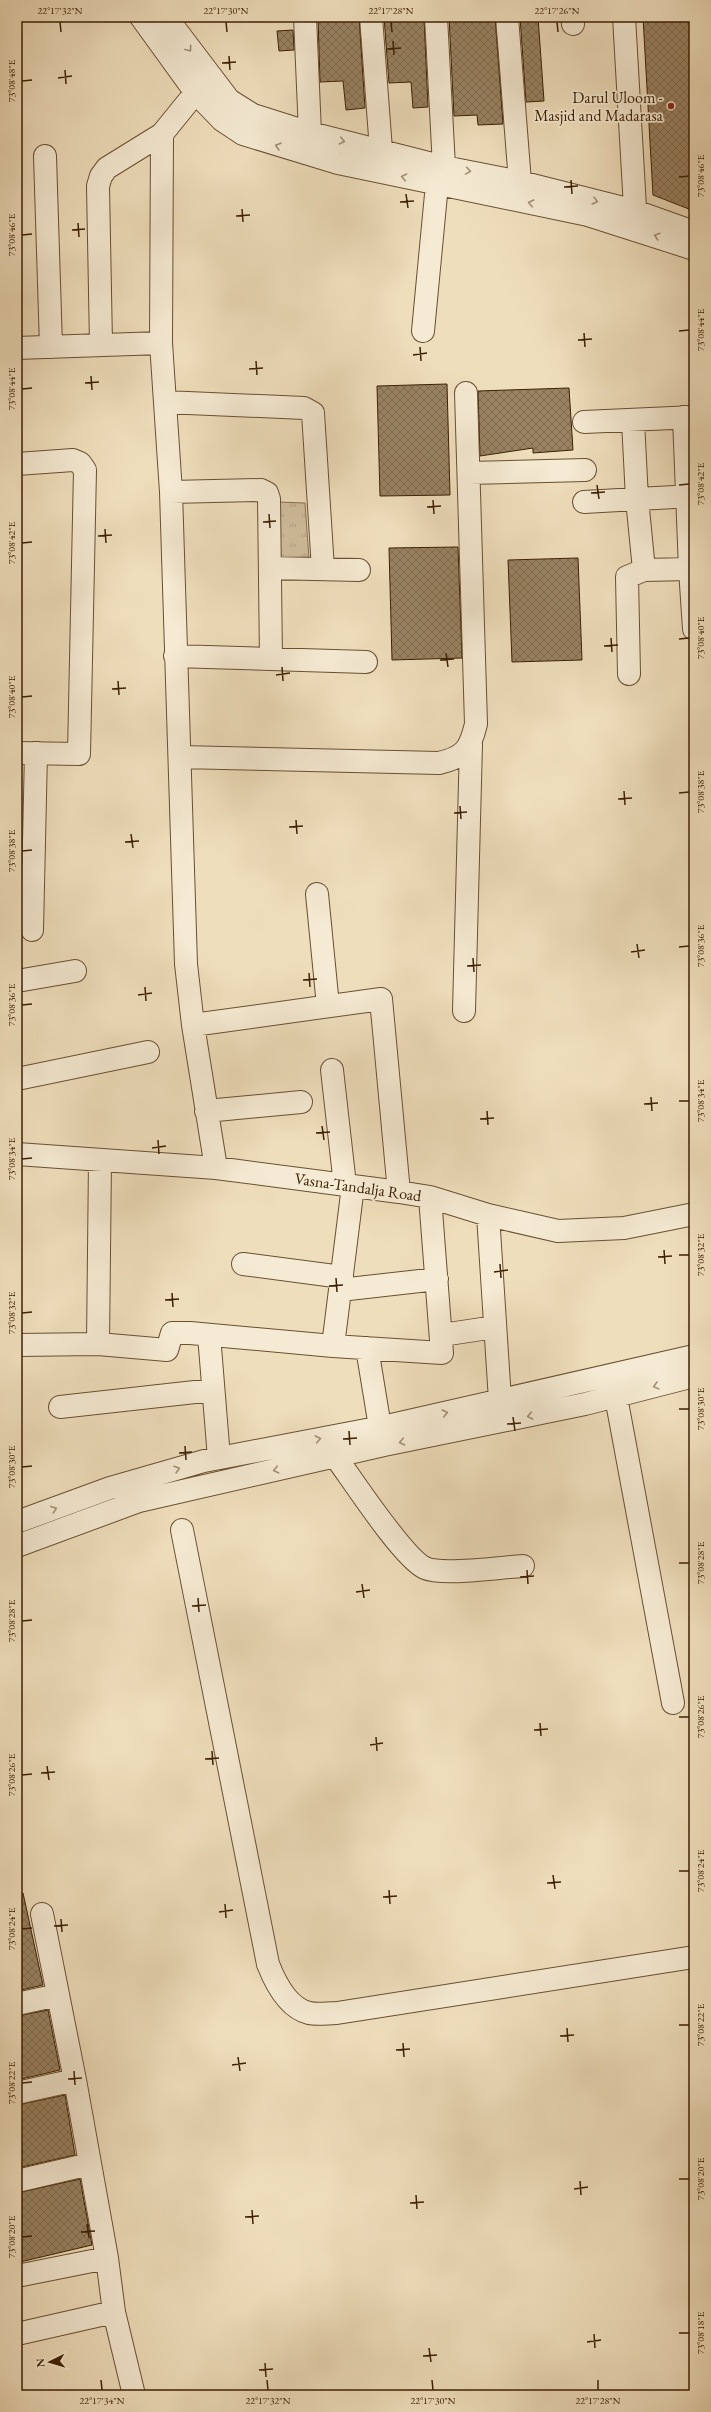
<svg xmlns="http://www.w3.org/2000/svg" width="711" height="2412" viewBox="0 0 711 2412" font-family="'EB Garamond',serif">
<style>
.grass{fill:url(#grass-tufts);stroke:#866f50}
.building{fill:url(#building-cross-hatch);stroke:#3c2003}
.lines{fill:none;stroke-linecap:round;stroke-linejoin:round}
.minor-casing{stroke:#695031;stroke-width:24}
.minor{stroke:#f5ead3;stroke-width:22}
.oneway{stroke:#a28f75}
.ticks{fill:none;stroke:#3c2003;stroke-width:1.5}
.poi-dot{fill:#8f2418;stroke:#f5ead3;stroke-width:1.5}
.labels{text-anchor:middle;dominant-baseline:central;stroke-width:3.5;stroke-linejoin:round;paint-order:stroke}
.poi-label{font-size:16px;fill:#3c2003;stroke:#f5ead3;text-anchor:end}
.street-label{font-size:16px;fill:#3c2003;stroke:#f5ead3}
.neatline{fill:none;stroke:#3c2003;stroke-width:1.5}
.ticks-label{font-size:10px;text-anchor:middle;fill:#3c2003}
</style>
<defs>
<pattern id="grass-tufts" width="24" height="20" patternUnits="userSpaceOnUse"><rect width="24" height="20" fill="#d1be9d"/><path d="M3 7l-1-3M5 7V3M7 7l1-3M15 17l-1-3M17 17v-4M19 17l1-3" fill="none" stroke="#b4a386"/></pattern>
<pattern id="building-cross-hatch" width="8" height="8" patternUnits="userSpaceOnUse"><rect width="8" height="8" fill="#998363"/><path d="M0 0l8 8M0 8l8-8" fill="none" stroke="#7e6b4f"/></pattern>
</defs>
<rect width="100%" height="100%" fill="#efdebc"/>
<filter id="stains"><feTurbulence type="fractalNoise" baseFrequency=".005" numOctaves="4"/><feColorMatrix values="0 0 0 0 .2 0 0 0 0 .09 0 0 0 0 .02 0 0 0 .5 -.17"/></filter>
<radialGradient id="worn" r=".72"><stop offset=".6" stop-color="#630" stop-opacity="0"/><stop offset="1" stop-color="#630" stop-opacity=".3"/></radialGradient>
<!-- grass -->
<path class="grass" d="M277,502L305,503L309,559L281,561Z"/>
<!-- building -->
<path class="building" d="M359,17L365,108L346,110L343,81L320,82L318,18Z
M384,17H424L428,107L413,108L411,82L389,83Z
M449,17H495L503,124L478,125L477,115L454,116Z
M520,17H538L544,101L526,102Z
M643,17H694V211L653,195Z
M293,30L294,50L279,51L277,31Z
M447,384L450,495L380,496L377,386Z
M569,388L573,450L533,453V448L480,456L478,391Z
M458,547L462,658L392,660L389,548Z
M578,558L582,660L512,662L508,560Z
M23,1893L43,1985L17,1991V1894Z
M48,2010L60,2070L17,2080V2016Z
M65,2095L75,2155L17,2168V2105Z
M80,2179L92,2245L20,2262L17,2248V2193Z"/>
<g class="lines">
<!-- minor casing -->
<g class="minor-casing">
<path id="minor" d="M141,17L196,93L222,120L243,134L338,163L588,215L694,249
M166,17L229,100L253,115L310,133L444,167L520,182L635,211L694,232
M305,17L310,133
M371,17L381,150
M436,17L444,167
M507,17L520,182
M572,17L573,24
M624,17L636,225
M45,156L51,347
M423,331L437,184
M161,343L171,492L186,964L193,1025L216,1168
M101,344L98,186L101,176L107,168L162,134
M17,348L161,343L162,134L205,81
M165,402L304,408L313,413L323,569
M584,422L694,417
M17,464L73,460L80,463L85,470L79,754L17,753
M469,473L585,470
M171,492L261,490L267,493L269,499L271,659
M584,502L637,499L633,421
M270,568L359,570
M694,569H690L694,629
M644,570L690,569L684,417
M175,656L366,662
M629,674L627,577L644,570L637,499L694,496
M180,757L439,763C465,757 470,749 476,724L466,393
M317,894L328,1006
M32,930L36,753
M17,981L75,971
M464,1011L471,744
M193,1025L381,999L399,1192
M332,1070L345,1185
M17,1079L148,1052
M206,1111L301,1102
M17,1154L216,1168L399,1192L430,1197L488,1215L558,1231L624,1228L694,1214
M488,1215L500,1400
M243,1264L342,1277
M340,1290L437,1279
M209,1335L219,1458
M442,1335L495,1327
M98,1344L100,1160
M17,1345L98,1344L167,1350L172,1333H190L333,1346L353,1186
M333,1346L442,1353L430,1197
M367,1348L380,1427
M616,1397L673,1703
M60,1407L213,1390
M335,1456C352,1479 403,1558 425,1568C443,1576 502,1567 523,1566
M17,1522L110,1488L204,1461L387,1426L694,1356
M182,1530L268,1964C275,1982 288,2008 309,2013C317,2015 328,2013 337,2013L694,1957
M17,1546L139,1501L384,1445L585,1404L694,1376
M42,1914L75,2080L107,2258L114,2312L134,2395
M17,2004L58,1995
M17,2093L75,2080
M17,2181L90,2164
M17,2276L107,2258
M17,2334L114,2312"/>
</g>
<!-- minor -->
<use href="#minor" class="minor"/>
</g>
<!-- one-way arrows -->
<defs><path id="oneway-chevron" d="M-2-3.5L2.5 0L-2 3.5" fill="none" stroke-width="1.6" stroke-linecap="round" stroke-linejoin="round"/></defs>
<g class="oneway">
<use href="#oneway-chevron" transform="translate(189 49) rotate(54)"/>
<use href="#oneway-chevron" transform="translate(342 141) rotate(13)"/>
<use href="#oneway-chevron" transform="translate(278 146) rotate(-164)"/>
<use href="#oneway-chevron" transform="translate(468 171) rotate(9)"/>
<use href="#oneway-chevron" transform="translate(404 177) rotate(-168)"/>
<use href="#oneway-chevron" transform="translate(595 201) rotate(14)"/>
<use href="#oneway-chevron" transform="translate(531 203) rotate(-168)"/>
<use href="#oneway-chevron" transform="translate(657 236) rotate(-162)"/>
<use href="#oneway-chevron" transform="translate(656 1386) rotate(165)"/>
<use href="#oneway-chevron" transform="translate(445 1413) rotate(-13)"/>
<use href="#oneway-chevron" transform="translate(530 1416) rotate(168)"/>
<use href="#oneway-chevron" transform="translate(318 1439) rotate(-11)"/>
<use href="#oneway-chevron" transform="translate(402 1442) rotate(168)"/>
<use href="#oneway-chevron" transform="translate(177 1469) rotate(-16)"/>
<use href="#oneway-chevron" transform="translate(276 1470) rotate(167)"/>
<use href="#oneway-chevron" transform="translate(54 1509) rotate(-20)"/>
</g>
<!-- ticks -->
<path class="ticks" d="M60,22L61,32M226,22L227,32M391,22L392,32M557,22L558,32M393,41L394,55M387,49L401,48M229,56L230,70M222,63L236,62M65,70L66,84M58,78L72,76M22,81L32,80M679,177L689,176M571,180L572,194M564,187L578,186M406,194L408,208M400,202L414,201M242,209L243,222M236,216L250,215M78,223L79,237M72,230L85,229M22,235L32,234M679,331L689,330M584,333L585,347M578,340L592,339M420,347L421,361M413,355L427,353M256,361L257,375M249,369L263,368M91,376L92,390M85,383L99,382M22,389L32,388M597,485L599,499M679,485L689,484M591,493L605,492M433,500L434,514M427,507L441,506M269,514L270,528M263,522L276,521M105,529L106,543M98,536L112,535M22,543L32,542M611,638L612,652M679,639L689,638M604,646L618,645M446,653L448,667M440,660L454,659M282,667L283,681M276,675L290,673M118,681L119,695M112,689L126,688M22,697L32,696M624,791L625,805M679,793L689,792M618,799L632,798M460,806L461,819M454,813L467,812M296,820L297,834M289,827L303,826M131,834L133,848M125,842L139,841M22,851L32,850M637,944L639,958M679,947L689,946M631,952L645,950M473,958L474,972M467,966L481,965M309,973L310,987M303,980L317,979M145,987L146,1001M138,995L152,993M22,1005L32,1004M651,1097L652,1111M679,1101H689M644,1104L658,1103M487,1111L488,1125M480,1119L494,1118M322,1126L324,1140M316,1133L330,1132M158,1140L159,1154M152,1148L166,1146M22,1159L32,1158M664,1250L665,1264M679,1255H689M658,1257L672,1256M500,1264L501,1278M494,1272L508,1270M336,1278L337,1292M329,1286L343,1285M172,1293L173,1307M165,1300L179,1299M22,1313L32,1312M679,1409H689M513,1417L515,1431M507,1424L521,1423M349,1431L350,1445M343,1439L357,1438M185,1446L186,1460M179,1453L192,1452M22,1467L32,1466M679,1563H689M527,1570L528,1584M520,1577L534,1576M362,1584L364,1598M356,1592L370,1590M198,1598L199,1612M192,1606L206,1605M22,1621L32,1620M679,1717H689M540,1723L541,1736M534,1730L548,1729M376,1737L377,1751M370,1745L383,1743M212,1751L213,1765M205,1759L219,1758M47,1766L49,1780M41,1773L55,1772M22,1775L32,1774M679,1871H689M553,1875L555,1889M547,1883L561,1882M389,1890L390,1904M383,1897L397,1896M225,1904L226,1918M219,1912L233,1910M61,1919L62,1932M54,1926L68,1925M22,1929L32,1928M679,2025H689M567,2028L568,2042M560,2036L574,2035M403,2043L404,2057M396,2050L410,2049M238,2057L240,2071M232,2065L246,2063M74,2071L75,2085M68,2079L82,2078M22,2083L32,2082M679,2179H689M580,2181L581,2195M574,2189L588,2187M416,2195L417,2209M410,2203L424,2202M252,2210L253,2224M245,2217L259,2216M87,2224L89,2238M81,2232L95,2231M22,2237L32,2236M679,2333H689M594,2334L595,2348M587,2342L601,2340M429,2348L431,2362M423,2356L437,2355M265,2363L266,2377M259,2370L273,2369M101,2380L102,2390M267,2380L268,2390M432,2380L433,2390M598,2380V2390"/>
<!-- markers -->
<circle class="poi-dot" cx="671" cy="106" r="4"/>
<g class="labels">
<!-- poi labels -->
<g class="poi-label">
<text x="663" y="97">Darul Uloom -<tspan x="663" dy="18">Masjid and Madarasa</tspan></text>
</g>
<!-- street labels -->
<g class="street-label">
<text transform="translate(358 1187) rotate(8)">Vasna-Tandalja Road</text>
</g>
</g>
<!-- margin -->
<rect width="711" height="2412" fill="none" stroke="#efdebc" stroke-width="44"/>
<!-- north arrow -->
<g transform="translate(50 2362) rotate(265)" stroke="#f5ead3" stroke-width="3" paint-order="stroke">
<path d="M0-3L7 15L0 10L-7 15Z" fill="#3c2003"/>
<text y="-6" font-size="11" font-weight="bold" text-anchor="middle" fill="#3c2003">N</text>
</g>
<rect x="22" y="22" width="667" height="2368" class="neatline"/>
<g class="ticks-label">
<text x="60" y="14">22°17'32"N</text>
<text x="226" y="14">22°17'30"N</text>
<text x="391" y="14">22°17'28"N</text>
<text x="557" y="14">22°17'26"N</text>
<text transform="translate(11 81) rotate(-90)" y="4">73°08'48"E</text>
<text transform="translate(700 176) rotate(-90)" y="4">73°08'46"E</text>
<text transform="translate(11 235) rotate(-90)" y="4">73°08'46"E</text>
<text transform="translate(700 330) rotate(-90)" y="4">73°08'44"E</text>
<text transform="translate(11 389) rotate(-90)" y="4">73°08'44"E</text>
<text transform="translate(700 484) rotate(-90)" y="4">73°08'42"E</text>
<text transform="translate(11 543) rotate(-90)" y="4">73°08'42"E</text>
<text transform="translate(700 638) rotate(-90)" y="4">73°08'40"E</text>
<text transform="translate(11 697) rotate(-90)" y="4">73°08'40"E</text>
<text transform="translate(700 792) rotate(-90)" y="4">73°08'38"E</text>
<text transform="translate(11 851) rotate(-90)" y="4">73°08'38"E</text>
<text transform="translate(700 946) rotate(-90)" y="4">73°08'36"E</text>
<text transform="translate(11 1005) rotate(-90)" y="4">73°08'36"E</text>
<text transform="translate(700 1101) rotate(-90)" y="4">73°08'34"E</text>
<text transform="translate(11 1159) rotate(-90)" y="4">73°08'34"E</text>
<text transform="translate(700 1255) rotate(-90)" y="4">73°08'32"E</text>
<text transform="translate(11 1313) rotate(-90)" y="4">73°08'32"E</text>
<text transform="translate(700 1409) rotate(-90)" y="4">73°08'30"E</text>
<text transform="translate(11 1467) rotate(-90)" y="4">73°08'30"E</text>
<text transform="translate(700 1563) rotate(-90)" y="4">73°08'28"E</text>
<text transform="translate(11 1621) rotate(-90)" y="4">73°08'28"E</text>
<text transform="translate(700 1717) rotate(-90)" y="4">73°08'26"E</text>
<text transform="translate(11 1775) rotate(-90)" y="4">73°08'26"E</text>
<text transform="translate(700 1871) rotate(-90)" y="4">73°08'24"E</text>
<text transform="translate(11 1929) rotate(-90)" y="4">73°08'24"E</text>
<text transform="translate(700 2025) rotate(-90)" y="4">73°08'22"E</text>
<text transform="translate(11 2083) rotate(-90)" y="4">73°08'22"E</text>
<text transform="translate(700 2179) rotate(-90)" y="4">73°08'20"E</text>
<text transform="translate(11 2237) rotate(-90)" y="4">73°08'20"E</text>
<text transform="translate(700 2333) rotate(-90)" y="4">73°08'18"E</text>
<text x="102" y="2404">22°17'34"N</text>
<text x="268" y="2404">22°17'32"N</text>
<text x="433" y="2404">22°17'30"N</text>
<text x="598" y="2404">22°17'28"N</text>
</g>
<rect width="100%" height="100%" filter="url(#stains)"/>
<rect width="100%" height="100%" fill="url(#worn)"/>
</svg>
